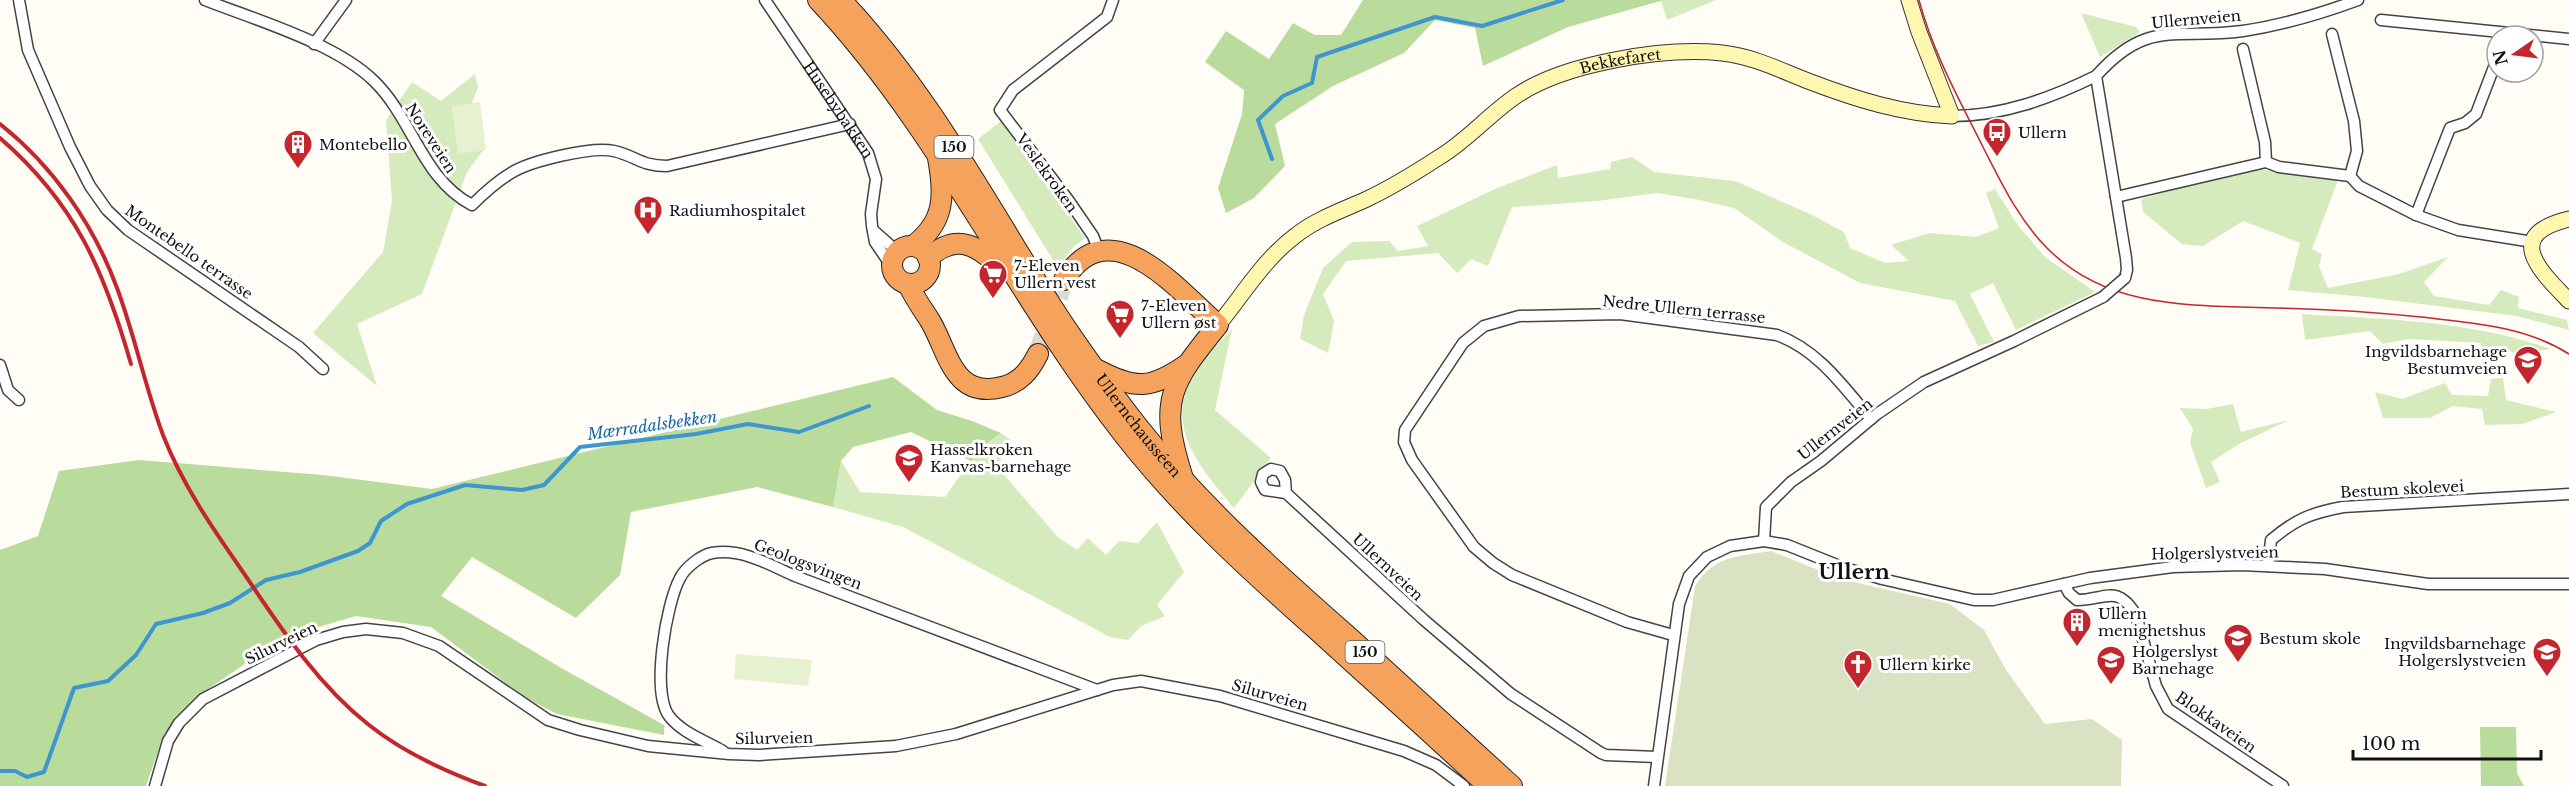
<svg xmlns="http://www.w3.org/2000/svg" width="2569" height="786" viewBox="0 0 2569 786" font-family="'Libre Baskerville',serif">
<style>
.green{fill:#d5ebbd}
.forest{fill:#b9dc9c}
.cemetery{fill:#d9e3c4}
.pitch{fill:#e6f2cf}
.lines{fill:none;stroke-linecap:round;stroke-linejoin:round}
.stream{stroke:#3f96cf;stroke-width:4}
.highway-tunnel{stroke:#dbdad3;stroke-width:20;stroke-dasharray:20 10;stroke-linecap:butt}
.street-casing{stroke:#444;stroke-width:13}
.secondary-casing{stroke:#333;stroke-width:17}
.highway-casing{stroke:#222;stroke-width:22}
.street{stroke:#fff;stroke-width:10}
.secondary{stroke:#fff6b0;stroke-width:15}
.highway{stroke:#f5a25d;stroke-width:20}
.tram{stroke:#c4262e;stroke-width:1.5}
.rail{stroke:#c4262e;stroke-width:4}
.street-bridge-casing{stroke:#444;stroke-width:13;stroke-linecap:butt}
.street-bridge{stroke:#fff;stroke-width:10}
.labels{text-anchor:middle;dominant-baseline:central;stroke-width:6;stroke-linejoin:round;paint-order:stroke}
.shield{fill:#fff;stroke:#585858;stroke-width:1.5}
.shield-label{font-size:14px;font-weight:bold;fill:#111}
.street-label{font-size:15px;fill:#111;stroke:#fff}
.poi-label{font-size:15px;fill:#111;stroke:#fff;text-anchor:start}
.water-label{font-size:16px;font-style:italic;fill:#1768a6;stroke:#fff}
.district-label{font-size:21px;font-weight:bold;fill:#111;stroke:#fff}
</style>
<rect width="100%" height="100%" fill="#fffdf5"/>
<!-- green -->
<path class="green" d="M1664,0H1716L1667,20L1661,1Z
M2081,13L2136,27L2140,32L2100,57Z
M475,74L478,88L471,105L485,148L467,172L422,294L357,324L377,386L313,333L383,252L392,201L386,120L412,82L441,101Z
M1001,121L1085,238L1071,249L1058,268L978,139Z
M1632,157L1654,172L1735,181L1810,214L1844,232L1850,248L1885,263L1909,261L1891,245L1929,233L1976,237L1999,228L1986,193L1995,189L2017,224L2045,257L2095,292L2016,330L1993,283L1970,294L1994,342L1978,346L1955,301L1860,283L1783,242L1734,208L1695,199L1657,193L1597,201L1512,207L1488,266L1471,259L1457,273L1438,253L1346,261L1323,294L1334,321L1328,353L1300,339L1304,315L1323,268L1352,242L1389,241L1398,251L1428,246L1417,226L1497,188L1557,165L1558,178L1610,169L1611,162Z
M2252,168L2338,180L2312,249L2322,254L2319,266L2328,288L2399,274L2448,257L2424,282L2434,296L2489,305L2501,290L2519,297L2518,308L2567,320L2569,330L2517,316L2366,297L2288,290L2300,243L2243,221L2203,246L2182,244L2143,212L2141,199Z
M2302,314C2385,319 2472,321 2551,349L2520,354L2505,350L2480,354L2481,343L2408,339L2383,344L2370,331L2305,340Z
M1232,329L1215,410L1271,458L1234,508C1200,467 1161,425 1196,371C1205,356 1220,342 1232,329Z
M2503,378L2506,400L2556,412L2522,424L2485,425L2482,409L2453,406L2430,418H2383L2375,392L2402,399L2445,383L2452,395L2488,396L2491,379Z
M2233,404L2241,432L2289,420L2239,444L2211,462L2220,482L2206,488L2190,443L2193,429L2180,408L2207,409Z
M1001,433L1011,440L997,467L1058,537L1077,550L1088,538L1106,555L1119,541L1138,543L1157,522L1184,572L1157,605L1165,616L1141,626L1128,640L1110,637L903,527L833,507L841,461L860,492L945,497L978,450Z"/>
<!-- forest -->
<path class="forest" d="M1363,0H1664L1568,27L1483,66L1475,28L1435,20L1404,53L1333,86L1275,124L1285,166L1254,198L1226,213L1218,188L1242,114L1244,90L1205,62L1226,31L1269,59L1293,23L1315,35H1341Z
M893,377L937,410L972,421L1001,433L978,450L971,461L911,432L853,447L841,461L833,507L757,487L631,512L620,575L576,618L472,557L441,596L563,669L664,725V735L557,714L526,698L431,627L356,616L315,628L255,657L195,698L164,734L146,786H0V550L38,536L59,471L139,460L323,475L432,489Z
M2480,727H2516L2517,773L2524,786H2481Z"/>
<!-- cemetery -->
<path class="cemetery" d="M1771,551L1840,579L1950,604L1984,630L2006,670L2045,724L2092,719L2122,740L2121,786H1665L1695,587C1712,556 1739,556 1771,551Z"/>
<!-- pitch -->
<path class="pitch" d="M480,102L486,150L458,154L452,106Z
M736,654L812,660L808,686L734,679Z"/>
<g class="lines">
<!-- stream -->
<path class="stream" d="M1272,159L1258,120L1283,96L1312,83L1317,57L1435,17L1482,26L1563,0
M0,771H15L27,777L44,772L74,688L108,681L136,655L156,624L203,613L230,603L266,580L300,572L358,551L370,543L381,521L407,504L465,485L522,490L544,485L580,447L696,434L748,424L799,432L869,406"/>
<!-- highway-tunnel -->
<path class="highway-tunnel" d="M1038,354L1064,280"/>
<!-- street casing -->
<g class="street-casing">
<g id="street">
<path d="M19,0L28,50L70,147L90,186L107,210L128,230L299,347L323,369"/>
<path d="M205,0C256,20 335,43 374,81C413,119 422,179 472,205C484,193 496,182 511,173C530,161 592,146 614,151C636,156 641,166 667,166L850,124"/>
<path id="s1" d="M765,0L868,153L876,179L871,214L872,226L875,242L892,267"/>
<path d="M2381,20L2569,39"/>
<path d="M2332,34L2354,121L2357,151L2350,176"/>
<path d="M314,44L346,0"/>
<path d="M2243,49L2265,142L2266,162"/>
<path d="M1952,116C2003,116 2051,98 2096,76"/>
<path d="M2350,176L2359,186L2416,215L2458,230L2533,242"/>
<path d="M2116,197L2266,162L2279,167L2350,176"/>
<path d="M2416,215L2450,128L2465,123L2476,114L2497,59"/>
<path d="M873,230L891,246L899,250"/>
<path d="M1099,251L1093,236L1069,201L1000,110L1013,90L1107,17L1113,0"/>
<path d="M2125,278L2127,270L2126,258L2096,76C2148,18 2175,40 2243,31C2283,25 2320,14 2358,0"/>
<path d="M0,365L8,390L19,400"/>
<path d="M1286,493L1285,480L1280,471L1271,469L1263,474L1261,482L1265,490L1286,493L1424,620L1511,694L1601,753L1606,755L1657,757"/>
<path d="M1764,541L1766,507L1791,482L1821,461L1877,414L1924,382L2014,341L2103,297"/>
<path d="M2268,566L2271,540C2296,519 2311,513 2343,507L2569,494"/>
<path d="M2064,584L2069,593L2077,600C2105,600 2117,583 2136,615L2156,686L2168,709L2283,786"/>
<path d="M1673,635L1627,622L1512,575L1493,563L1474,547L1412,460L1404,442L1405,430L1463,343L1484,326L1519,316L1620,314L1777,335C1818,350 1843,386 1871,419"/>
<path d="M723,751C706,741 682,733 669,716C651,692 666,604 680,578C685,568 701,555 712,553C742,548 768,564 795,576L1097,690"/>
<path d="M155,786L168,741L179,723L203,699L316,640L343,632L366,629L403,633L439,646L548,720L580,730L648,746L729,754L759,755L896,746L956,734L1113,685L1141,681L1220,696L1404,751L1436,765L1464,786"/>
<path d="M1654,786L1679,604L1689,576L1707,557L1730,546L1764,541L1787,545L1842,567L1882,579L1974,600H1993L2090,578L2173,567L2242,565L2325,569L2428,584H2569"/>
</g>
</g>
<!-- secondary casing -->
<g class="secondary-casing">
<g id="secondary">
<path d="M2569,219C2502,235 2540,271 2569,301"/>
<path id="s2" d="M1218,325C1242,296 1264,259 1295,236C1316,219 1343,210 1367,199C1392,187 1415,173 1438,158C1467,141 1488,115 1516,96C1564,63 1664,47 1722,53C1752,56 1780,70 1808,81C1855,99 1902,114 1952,116L1919,32L1909,0"/>
</g>
</g>
<!-- highway casing -->
<g class="highway-casing">
<g id="highway">
<path d="M818,0C940,130 1014,295 1124,435C1181,508 1249,570 1318,631C1375,683 1432,734 1488,786"/>
<path id="s3" d="M841,0C927,91 985,200 1051,305C1078,347 1108,388 1139,428C1201,506 1275,572 1350,638C1404,687 1458,736 1512,786"/>
<path d="M913,246C945,222 945,196 938,158"/>
<circle cx="911" cy="265" r="19"/>
<path d="M928,258C959,230 979,248 1005,271"/>
<path d="M1064,280C1110,206 1178,290 1218,325C1171,383 1158,400 1182,475"/>
<path d="M908,284C914,297 921,307 929,319C948,349 952,400 1002,387C1020,383 1030,370 1038,354"/>
<path d="M1098,370C1136,390 1151,389 1186,365"/>
</g>
</g>
<!-- street -->
<use href="#street" class="street"/>
<!-- secondary -->
<use href="#secondary" class="secondary"/>
<!-- highway -->
<use href="#highway" class="highway"/>
<!-- tram -->
<path class="tram" d="M1919,0C1933,53 1960,101 1984,149C2002,184 2019,220 2047,248C2109,311 2195,305 2277,308C2325,309 2373,312 2421,317C2472,323 2525,326 2569,354"/>
<!-- rail -->
<path class="rail" d="M0,124C53,166 94,225 117,288C135,336 145,387 163,435C182,484 213,529 243,572C280,627 317,684 369,725C404,753 444,771 485,786
M0,138C75,203 104,270 131,364"/>
<!-- street-bridge casing -->
<g class="street-bridge-casing">
<path id="street-bridge" d="M2103,297L2125,278"/>
</g>
<!-- street-bridge -->
<use href="#street-bridge" class="street-bridge"/>
</g>
<!-- icons -->
<defs>
<g id="bus-pin" transform="scale(1.5)"><path d="M0 17L-7.5 6A9.5 9.5 0 1 1 7.5 6Z" fill="#c4262e" stroke="#fff"/><path d="M-5-6H5V4H4V6H2V4H-2V6H-4V4H-5ZM-3.5-4V0h7V-4ZM-3.5 1.2v1.5H-2V1.2ZM2 1.2v1.5H3.5V1.2Z" fill="#fff"/></g>
<g id="building-pin" transform="scale(1.5)"><path d="M0 17L-7.5 6A9.5 9.5 0 1 1 7.5 6Z" fill="#c4262e" stroke="#fff"/><path d="M-4-6H4V6H1V3H-1V6H-4ZM-2.5-4.3h1.7v1.8h-1.7ZM.8-4.3h1.7v1.8H.8ZM-2.5-1h1.7V.8h-1.7ZM.8-1h1.7V.8H.8Z" fill="#fff"/></g>
<g id="hospital-pin" transform="scale(1.5)"><path d="M0 17L-7.5 6A9.5 9.5 0 1 1 7.5 6Z" fill="#c4262e" stroke="#fff"/><path d="M-5-5h3v3.5h4V-5h3V5h-3V1.5h-4V5h-3Z" fill="#fff"/></g>
<g id="supermarket-pin" transform="scale(1.5)"><path d="M0 17L-7.5 6A9.5 9.5 0 1 1 7.5 6Z" fill="#c4262e" stroke="#fff"/><path d="M-6-5.5h2.5l.6 2H6L4.5 2H-2.5L-4.4-4H-6ZM-1.5 3.2a1.3 1.3 0 1 0 .1 0ZM3 3.2a1.3 1.3 0 1 0 .1 0Z" fill="#fff"/></g>
<g id="school-pin" transform="scale(1.5)"><path d="M0 17L-7.5 6A9.5 9.5 0 1 1 7.5 6Z" fill="#c4262e" stroke="#fff"/><path d="M0-5L7-2L0 1L-7-2ZM-4 1L0 2.5L4 1V4Q0 6-4 4Z" fill="#fff"/></g>
<g id="church-pin" transform="scale(1.5)"><path d="M0 17L-7.5 6A9.5 9.5 0 1 1 7.5 6Z" fill="#c4262e" stroke="#fff"/><path d="M-1.2-6h2.4v3.5h3.3v2.4h-3.3V6h-2.4V-.1h-3.3v-2.4h3.3Z" fill="#fff"/></g>
</defs>
<g fill-rule="evenodd">
<use href="#bus-pin" x="1997" y="132"/>
<use href="#building-pin" x="298" y="144"/>
<use href="#hospital-pin" x="648" y="210"/>
<use href="#supermarket-pin" x="993" y="274"/>
<use href="#supermarket-pin" x="1120" y="314"/>
<use href="#school-pin" x="2528" y="360"/>
<use href="#school-pin" x="909" y="458"/>
<use href="#building-pin" x="2077" y="622"/>
<use href="#school-pin" x="2238" y="638"/>
<use href="#school-pin" x="2547" y="652"/>
<use href="#school-pin" x="2111" y="660"/>
<use href="#church-pin" x="1858" y="664"/>
</g>
<g class="labels">
<!-- shield labels -->
<g class="shield">
<rect x="934.5" y="136" width="39" height="22" rx="4.5"/>
<rect x="1345.5" y="641" width="39" height="22" rx="4.5"/>
</g>
<g class="shield-label">
<text x="954" y="147">150</text>
<text x="1365" y="652">150</text>
</g>
<!-- street labels -->
<g class="street-label">
<text transform="translate(2196 19) rotate(-5)">Ullernveien</text>
<text stroke="none"><textPath href="#s2" startOffset="492">Bekkefaret</textPath></text>
<text stroke="none"><textPath href="#s1" startOffset="132">Husebybakken</textPath></text>
<text transform="translate(431 138) rotate(57)">Noreveien</text>
<text transform="translate(1047 173) rotate(54)">Veslekroken</text>
<text transform="translate(189 252) rotate(35)">Montebello terrasse</text>
<text transform="translate(1684 309) rotate(6)">Nedre Ullern terrasse</text>
<text stroke="none"><textPath href="#s3" startOffset="520">Ullernchausséen</textPath></text>
<text transform="translate(1835 429) rotate(-38)">Ullernveien</text>
<text transform="translate(2402 489) rotate(-3)">Bestum skolevei</text>
<text transform="translate(2215 553) rotate(-1)">Holgerslystveien</text>
<text transform="translate(808 564) rotate(21)">Geologsvingen</text>
<text transform="translate(1388 567) rotate(43)">Ullernveien</text>
<text transform="translate(281 643) rotate(-26)">Silurveien</text>
<text transform="translate(1270 695) rotate(16)">Silurveien</text>
<text transform="translate(2216 722) rotate(35)">Blokkaveien</text>
<text transform="translate(774 738) rotate(-1)">Silurveien</text>
</g>
<!-- poi labels -->
<g class="poi-label">
<text x="2018" y="132">Ullern</text>
<text x="319" y="144">Montebello</text>
<text x="669" y="210">Radiumhospitalet</text>
<text x="1014" y="265">7-Eleven<tspan x="1014" dy="17">Ullern vest</tspan></text>
<text x="1141" y="305">7-Eleven<tspan x="1141" dy="17">Ullern øst</tspan></text>
<text x="2507" y="351" text-anchor="end">Ingvildsbarnehage<tspan x="2507" dy="17">Bestumveien</tspan></text>
<text x="930" y="449">Hasselkroken<tspan x="930" dy="17">Kanvas-barnehage</tspan></text>
<text x="2098" y="613">Ullern<tspan x="2098" dy="17">menighetshus</tspan></text>
<text x="2259" y="638">Bestum skole</text>
<text x="2526" y="643" text-anchor="end">Ingvildsbarnehage<tspan x="2526" dy="17">Holgerslystveien</tspan></text>
<text x="2132" y="651">Holgerslyst<tspan x="2132" dy="17">Barnehage</tspan></text>
<text x="1879" y="664">Ullern kirke</text>
</g>
<!-- water labels -->
<g class="water-label">
<text transform="translate(652 425) rotate(-8)">Mærradalsbekken</text>
</g>
<!-- district labels -->
<g class="district-label">
<text x="1854" y="572">Ullern</text>
</g>
</g>
<!-- north arrow -->
<g transform="translate(2515 54) rotate(256)"><circle r="28" fill="#ffffff" stroke="#a0a0a0" stroke-width="1.5"/>
<path d="M0-4.5L10 22L0 15L-10 22Z" fill="#c4262e"/>
<text y="-9" font-size="16" font-weight="bold" text-anchor="middle" fill="#111111">N</text>
</g>
<!-- scale -->
<path d="M2353 750v9h188v-9" fill="none" stroke="#111111" stroke-width="3"/>
<text x="2362" y="750" font-size="18" fill="#111111" stroke="#ffffff" stroke-width="4.5" paint-order="stroke">100 m</text>
</svg>
